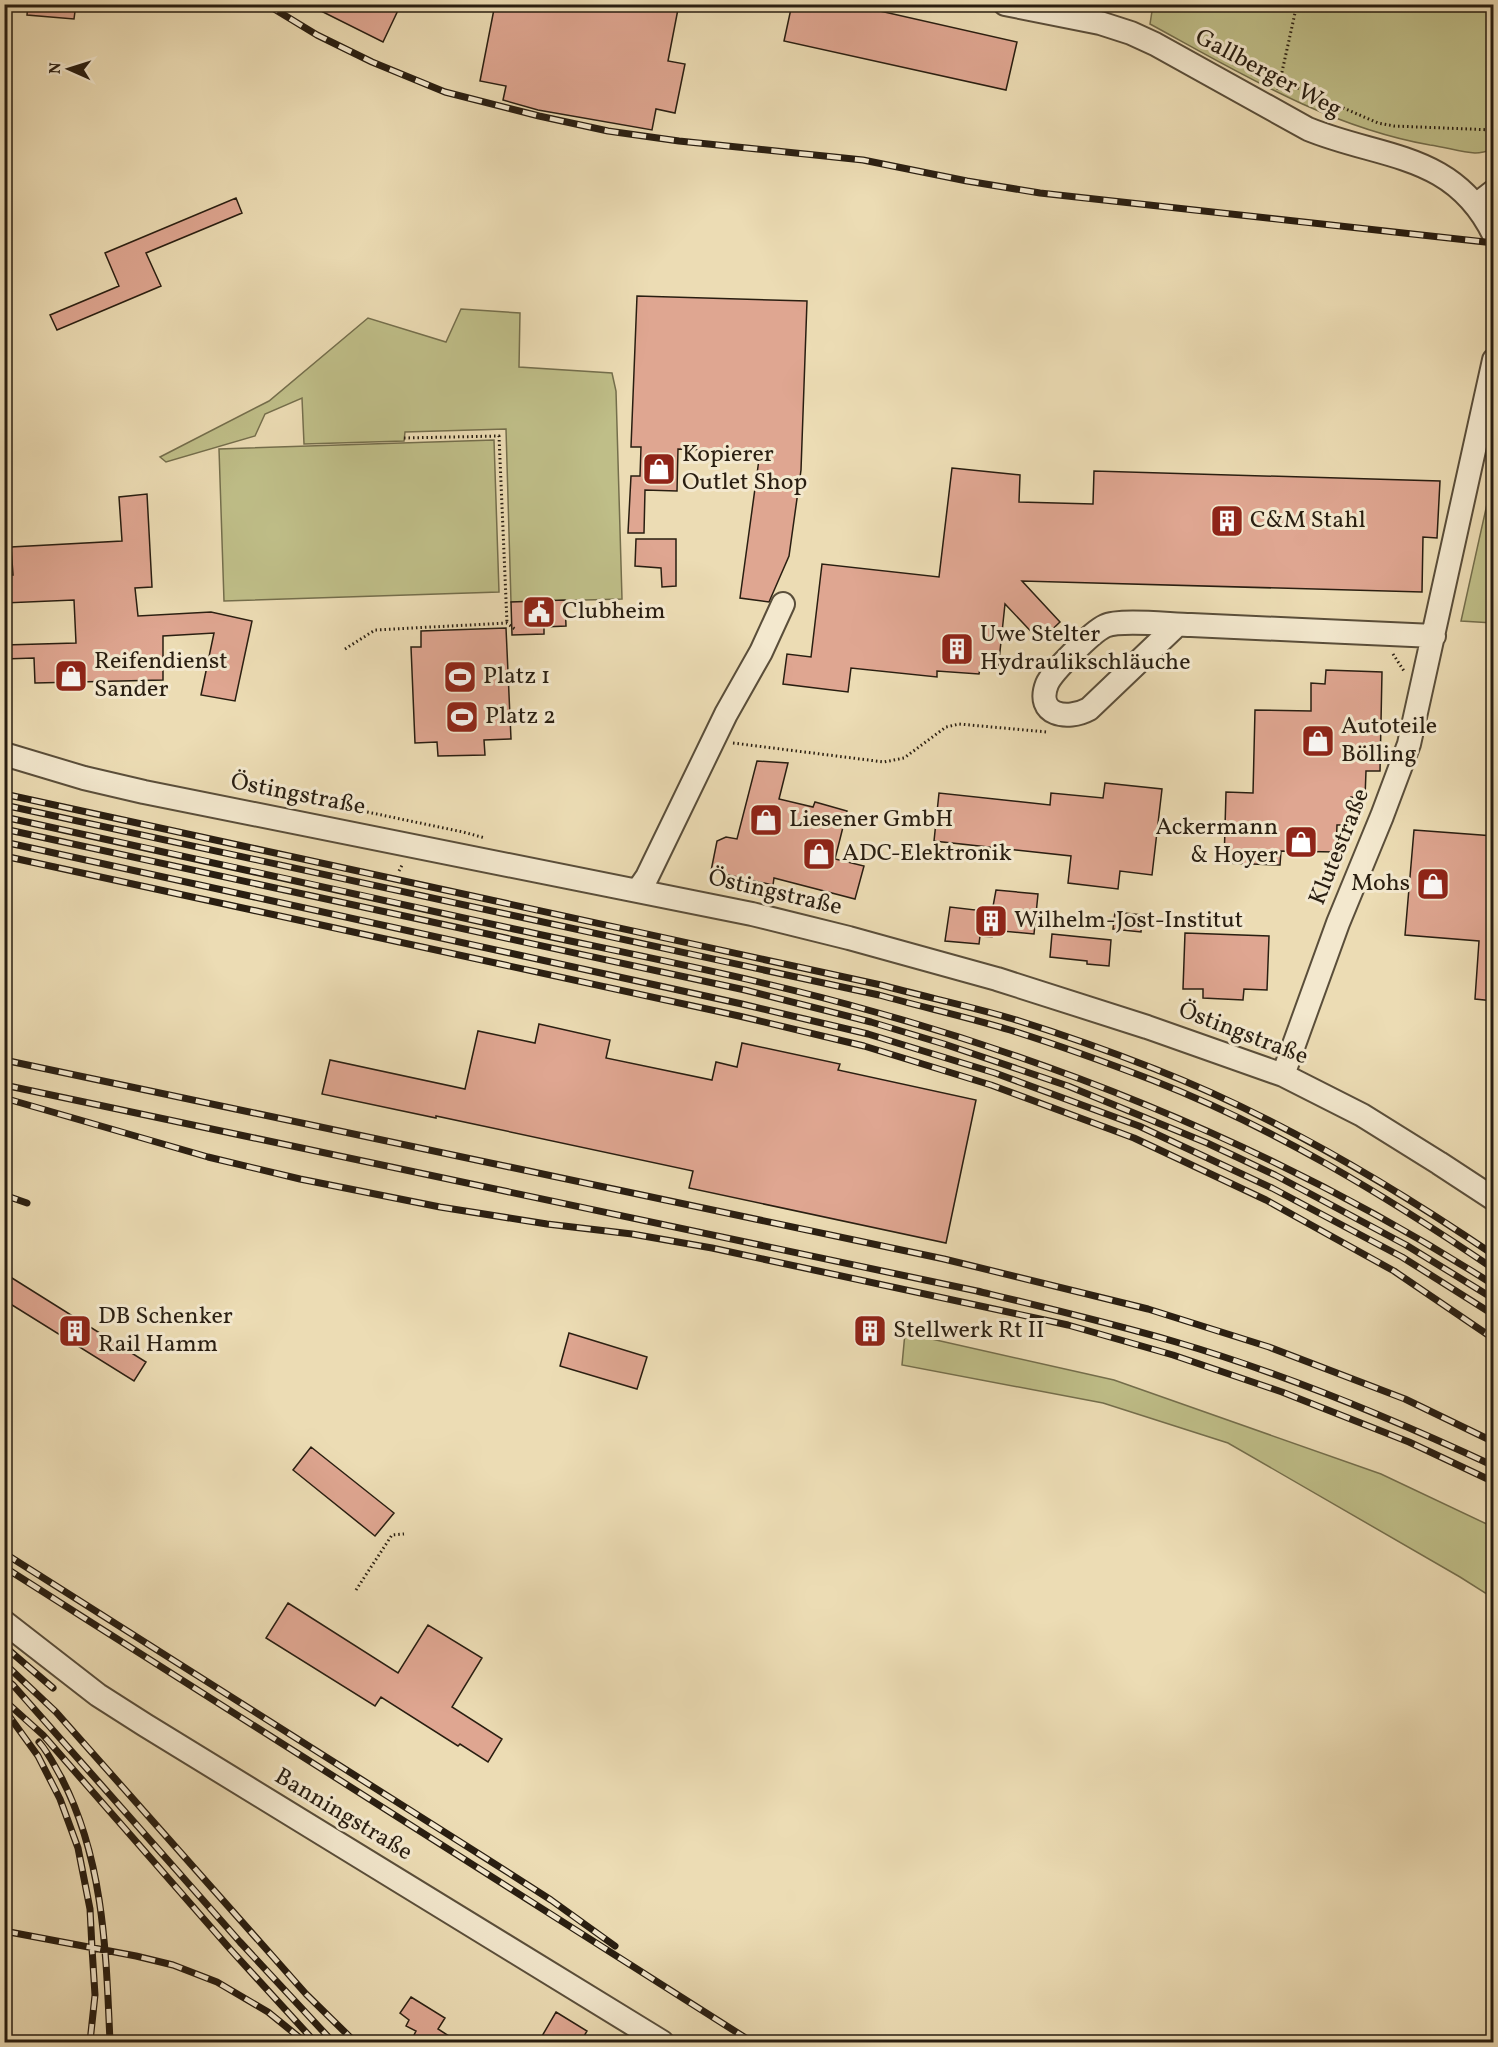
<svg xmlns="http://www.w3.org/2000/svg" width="1498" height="2047" viewBox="0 0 1498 2047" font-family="Vollkorn,serif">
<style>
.green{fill:#bfbe88;stroke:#746e4c;stroke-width:1.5}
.building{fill:#dfa691;stroke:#291e11;stroke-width:1.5}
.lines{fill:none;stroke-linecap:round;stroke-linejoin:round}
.minor-casing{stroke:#5a4e3a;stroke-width:26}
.path{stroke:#291e11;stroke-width:3;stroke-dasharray:1.5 3;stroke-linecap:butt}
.minor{stroke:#f3e8ce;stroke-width:22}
.rail-casing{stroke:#291e11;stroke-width:7}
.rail{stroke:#f3e8ce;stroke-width:4.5;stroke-dasharray:14;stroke-linecap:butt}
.labels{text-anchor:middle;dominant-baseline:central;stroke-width:6;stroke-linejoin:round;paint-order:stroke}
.street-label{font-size:24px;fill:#291e11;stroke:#f3e8ce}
.poi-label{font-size:24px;fill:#291e11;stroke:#f3e8ce;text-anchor:start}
</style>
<rect width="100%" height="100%" fill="#ecdcb4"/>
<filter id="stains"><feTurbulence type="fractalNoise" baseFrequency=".00333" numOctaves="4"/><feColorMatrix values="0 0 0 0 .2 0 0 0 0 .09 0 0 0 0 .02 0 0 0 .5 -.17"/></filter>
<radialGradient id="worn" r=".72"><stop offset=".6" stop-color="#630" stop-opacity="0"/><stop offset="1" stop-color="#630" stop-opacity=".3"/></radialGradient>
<!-- green -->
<path class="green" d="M1153,5H1493V149C1488,151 1481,153 1475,153C1461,152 1445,147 1430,145C1328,127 1240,73 1150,24Z
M461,309L520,313L519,367L612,373L616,391L622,599L511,602L506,429L405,432L404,441L304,444L302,398L265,414L255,436L166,462L160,457L269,401L368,318L446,342Z
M494,440L499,592L224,601L219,449Z
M1493,477V623L1461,621Z
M905,1333L1114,1380L1381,1474L1493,1527V1598L1460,1577L1228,1443L1103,1403L902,1365Z"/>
<!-- building -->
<path class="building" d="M28,4H76L74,19L27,15Z
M307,4H401L383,42Z
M495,4H679L668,61L685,64L675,113L656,109L652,130L538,110L503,100L506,86L480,81Z
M792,4H849L1017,42L1006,90L784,41Z
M236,198L242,213L146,253L161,286L57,330L50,315L119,286L105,253Z
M637,296L807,301L801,470L789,556L769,602L740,598L760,452L678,449L677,491L645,490L644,533H628L631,476H640L641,447H631Z
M952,468L1020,475L1019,502L1093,504L1094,471L1440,481L1437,538L1423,537L1422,592L1022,581L1060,622L1040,641L1005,604L998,670L980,669L979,674L937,671V677L851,668L848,692L783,684L787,654L811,657L822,564L939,577Z
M147,494L152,587L135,588L138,616L211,612L252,621L235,701L201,695L214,633L163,636V680L35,683L34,658L4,659V645L76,643L74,600L4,603V575H13L11,547L122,541L119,497Z
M636,539H676V586L662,587L661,568L635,566Z
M565,600L566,626L544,627V634L512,635L511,602Z
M506,628L511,739L484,740L485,755L438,756L437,742L415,743L411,647H421V631Z
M1326,670L1382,672L1380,771H1366L1365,798L1351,797L1350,825H1337L1336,852L1281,851L1280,865L1224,863L1226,792L1253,793L1255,710L1311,711V683L1325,684Z
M757,761L788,763L779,799L813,807L815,802L847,811L835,859L864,866L855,899L774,878L773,885L711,871L717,841L726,837L737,839Z
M1105,783L1162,789L1152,875L1120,871L1118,889L1068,883L1071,856L934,841L939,793L1050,805L1051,793L1103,798Z
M1414,830L1494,836V1001L1475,999L1479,941L1405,935Z
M996,890L1038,894L1034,934L992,930V937L980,936L979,944L945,941L950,907L992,912Z
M1115,912L1142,915L1141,932L1113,929Z
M1185,933L1269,936L1267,990L1244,989L1243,1000L1203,998V989H1183Z
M1052,934L1111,940L1109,966L1087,964V961L1050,957Z
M539,1024L610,1040L606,1058L712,1080L716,1062L737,1067L742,1043L840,1064L838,1070L976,1100L946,1243L689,1188L693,1171L436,1116V1118L322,1094L330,1060L465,1089L478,1031L535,1043Z
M4,1273L146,1362L134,1381L4,1300Z
M859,1318L884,1324L880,1343L855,1338Z
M569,1333L647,1357L637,1389L560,1366Z
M311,1447L394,1513L375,1536L293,1470Z
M288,1603L398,1673L428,1625L482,1658L452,1707L502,1739L488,1762L460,1744L458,1746L381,1697L375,1706L266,1638Z
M411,1997L445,2018L438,2029L460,2043H410L416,2031L406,2026L409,2020L400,2013Z
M556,2012L587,2031L580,2043H538Z"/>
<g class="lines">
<!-- minor casing -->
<g class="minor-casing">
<path id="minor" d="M1005,4L1100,23L1131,33L1155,44L1308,129C1381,159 1454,152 1494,235
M1476,205L1494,191
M1177,625L1089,709C1067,721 1035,715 1047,684C1052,672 1092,632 1105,626C1120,619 1172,625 1191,625C1272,629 1353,632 1434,636
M4,754L84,778L144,792L752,914L849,938L997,979L1147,1027L1283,1075L1362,1115L1439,1163L1494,1199
M638,890L647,877L726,714L761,652L783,604
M1283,1075L1338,923L1382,816L1409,744L1494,360
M4,1622L98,1695L145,1725L662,2042"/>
</g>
<!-- path -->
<path class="path" d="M1489,4L1494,9
M1281,81L1378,123L1394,126L1494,130
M1278,90L1297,4
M404,438L499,436L507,623
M345,649L375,630L507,623L516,630
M1393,654L1404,671
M733,743L884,762L904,758L946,727L959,724L1047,732
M283,797L348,808L463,832L485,838
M399,871L403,863
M356,1590L392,1535L404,1534"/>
<!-- minor -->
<use href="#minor" class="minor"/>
<!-- rail casing -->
<g class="rail-casing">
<path id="rail" d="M266,4L317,35L372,62L445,92L539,116L608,131L679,141L863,160L967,181L1040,193L1494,243
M4,794L881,985C925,997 970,1006 1013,1019C1061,1034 1109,1051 1155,1069C1275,1116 1388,1183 1494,1255
M4,805L879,995C922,1007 967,1017 1010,1030C1058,1045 1105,1062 1152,1080C1273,1127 1386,1196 1494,1269
M4,817C174,854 344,891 514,929C634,955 756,978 875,1012C1093,1073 1303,1163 1494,1285
M4,829L745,990L871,1022L944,1044L1068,1086L1207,1143L1275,1175L1406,1245L1494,1299
M4,842L742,1004L868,1034L995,1073L1139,1126L1272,1188L1402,1257L1494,1315
M4,856L739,1016L864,1046L991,1085L1134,1138L1266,1200L1394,1271L1494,1339
M4,1060L944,1259L1148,1309L1269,1347L1405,1399L1494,1442
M4,1085L977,1291C1043,1307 1110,1323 1176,1342C1285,1374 1391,1418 1494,1466
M4,1098L208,1157L300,1179L440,1207L547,1224L632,1234L712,1248L1068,1325L1173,1355L1282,1392L1409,1442L1494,1482
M4,1195L27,1203
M4,1553L498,1866L551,1900L615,1946
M4,1567L752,2042
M4,1646L53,1688
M4,1663L56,1712L306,1994L355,2042
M4,1678L13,1685L240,1942L333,2042
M4,1700L43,1735L230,1949L315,2042
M4,1709L38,1756L60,1799L78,1848L90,1909L92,1948L95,1995L90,2042
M39,1742C48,1752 54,1765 61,1777C104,1859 106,1952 110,2042
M4,1931L136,1956L173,1965L217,1982L268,2012L305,2042"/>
</g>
<!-- rail -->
<use href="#rail" class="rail"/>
</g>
<!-- icons -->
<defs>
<g id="shop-square" transform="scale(1.725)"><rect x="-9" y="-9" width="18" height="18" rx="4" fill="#8f2418" stroke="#f3e8ce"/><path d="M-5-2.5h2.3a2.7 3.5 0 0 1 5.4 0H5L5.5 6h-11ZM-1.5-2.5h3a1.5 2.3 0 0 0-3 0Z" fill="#fff"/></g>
<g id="building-square" transform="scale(1.725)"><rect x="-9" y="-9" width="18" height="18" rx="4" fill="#8f2418" stroke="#f3e8ce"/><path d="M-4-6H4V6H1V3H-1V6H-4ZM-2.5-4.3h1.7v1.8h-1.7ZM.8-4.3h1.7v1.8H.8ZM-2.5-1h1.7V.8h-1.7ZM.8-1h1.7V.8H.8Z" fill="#fff"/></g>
<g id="civic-square" transform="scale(1.725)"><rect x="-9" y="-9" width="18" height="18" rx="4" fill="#8f2418" stroke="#f3e8ce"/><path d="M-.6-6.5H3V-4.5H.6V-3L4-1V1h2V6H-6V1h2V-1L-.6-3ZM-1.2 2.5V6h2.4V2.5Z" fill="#fff"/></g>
<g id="stadium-square" transform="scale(1.725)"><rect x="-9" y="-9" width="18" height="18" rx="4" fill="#8f2418" stroke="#f3e8ce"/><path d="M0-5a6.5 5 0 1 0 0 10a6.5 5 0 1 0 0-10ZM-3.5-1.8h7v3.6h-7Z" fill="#fff"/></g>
</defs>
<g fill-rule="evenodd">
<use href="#shop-square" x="659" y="469"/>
<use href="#building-square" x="1227" y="521"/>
<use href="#civic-square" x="539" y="612"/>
<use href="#building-square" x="957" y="649"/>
<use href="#shop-square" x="71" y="676"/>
<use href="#stadium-square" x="460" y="677"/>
<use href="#stadium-square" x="462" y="717"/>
<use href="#shop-square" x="1318" y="741"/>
<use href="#shop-square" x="766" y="820"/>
<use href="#shop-square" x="1301" y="842"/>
<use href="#shop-square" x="819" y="854"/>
<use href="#shop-square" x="1433" y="884"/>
<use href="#building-square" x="991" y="921"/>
<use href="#building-square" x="75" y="1331"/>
<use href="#building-square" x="870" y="1331"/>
</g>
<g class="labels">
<!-- street labels -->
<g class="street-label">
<text transform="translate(1268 74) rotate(28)">Gallberger Weg</text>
<text transform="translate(298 795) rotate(11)">Östingstraße</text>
<text transform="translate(1340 847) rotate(-68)">Klutestraße</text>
<text transform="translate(775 893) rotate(13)">Östingstraße</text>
<text transform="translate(1243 1034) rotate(21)">Östingstraße</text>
<text transform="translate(343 1815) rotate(31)">Banningstraße</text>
</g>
<!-- poi labels -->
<g class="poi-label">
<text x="682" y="455">Kopierer<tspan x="682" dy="28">Outlet Shop</tspan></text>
<text x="1250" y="521">C&amp;M Stahl</text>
<text x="562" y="612">Clubheim</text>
<text x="980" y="635">Uwe Stelter<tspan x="980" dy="28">Hydraulikschläuche</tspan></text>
<text x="94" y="662">Reifendienst<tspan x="94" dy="28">Sander</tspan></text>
<text x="483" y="677">Platz 1</text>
<text x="485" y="717">Platz 2</text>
<text x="1341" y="727">Autoteile<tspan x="1341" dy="28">Bölling</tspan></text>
<text x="789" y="820">Liesener GmbH</text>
<text x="1278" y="828" text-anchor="end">Ackermann<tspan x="1278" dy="28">&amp; Hoyer</tspan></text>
<text x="842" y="854">ADC-Elektronik</text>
<text x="1410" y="884" text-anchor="end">Mohs</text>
<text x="1014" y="921">Wilhelm-Jost-Institut</text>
<text x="98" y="1317">DB Schenker<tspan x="98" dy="28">Rail Hamm</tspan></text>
<text x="893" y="1331">Stellwerk Rt II</text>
</g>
</g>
<!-- margin -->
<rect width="1498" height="2047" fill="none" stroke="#ecdcb4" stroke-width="24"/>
<rect x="6" y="6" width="1486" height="2035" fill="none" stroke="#291e11" stroke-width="3"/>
<rect x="12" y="12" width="1474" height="2023" fill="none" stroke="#291e11" stroke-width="1.5"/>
<!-- north arrow -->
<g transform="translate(69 69) rotate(273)" stroke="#f3e8ce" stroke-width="4.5" paint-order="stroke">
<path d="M0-4.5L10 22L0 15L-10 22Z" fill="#291e11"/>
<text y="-9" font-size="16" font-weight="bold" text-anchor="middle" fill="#291e11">N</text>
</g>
<rect width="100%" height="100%" filter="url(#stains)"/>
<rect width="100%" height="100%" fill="url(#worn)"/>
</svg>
